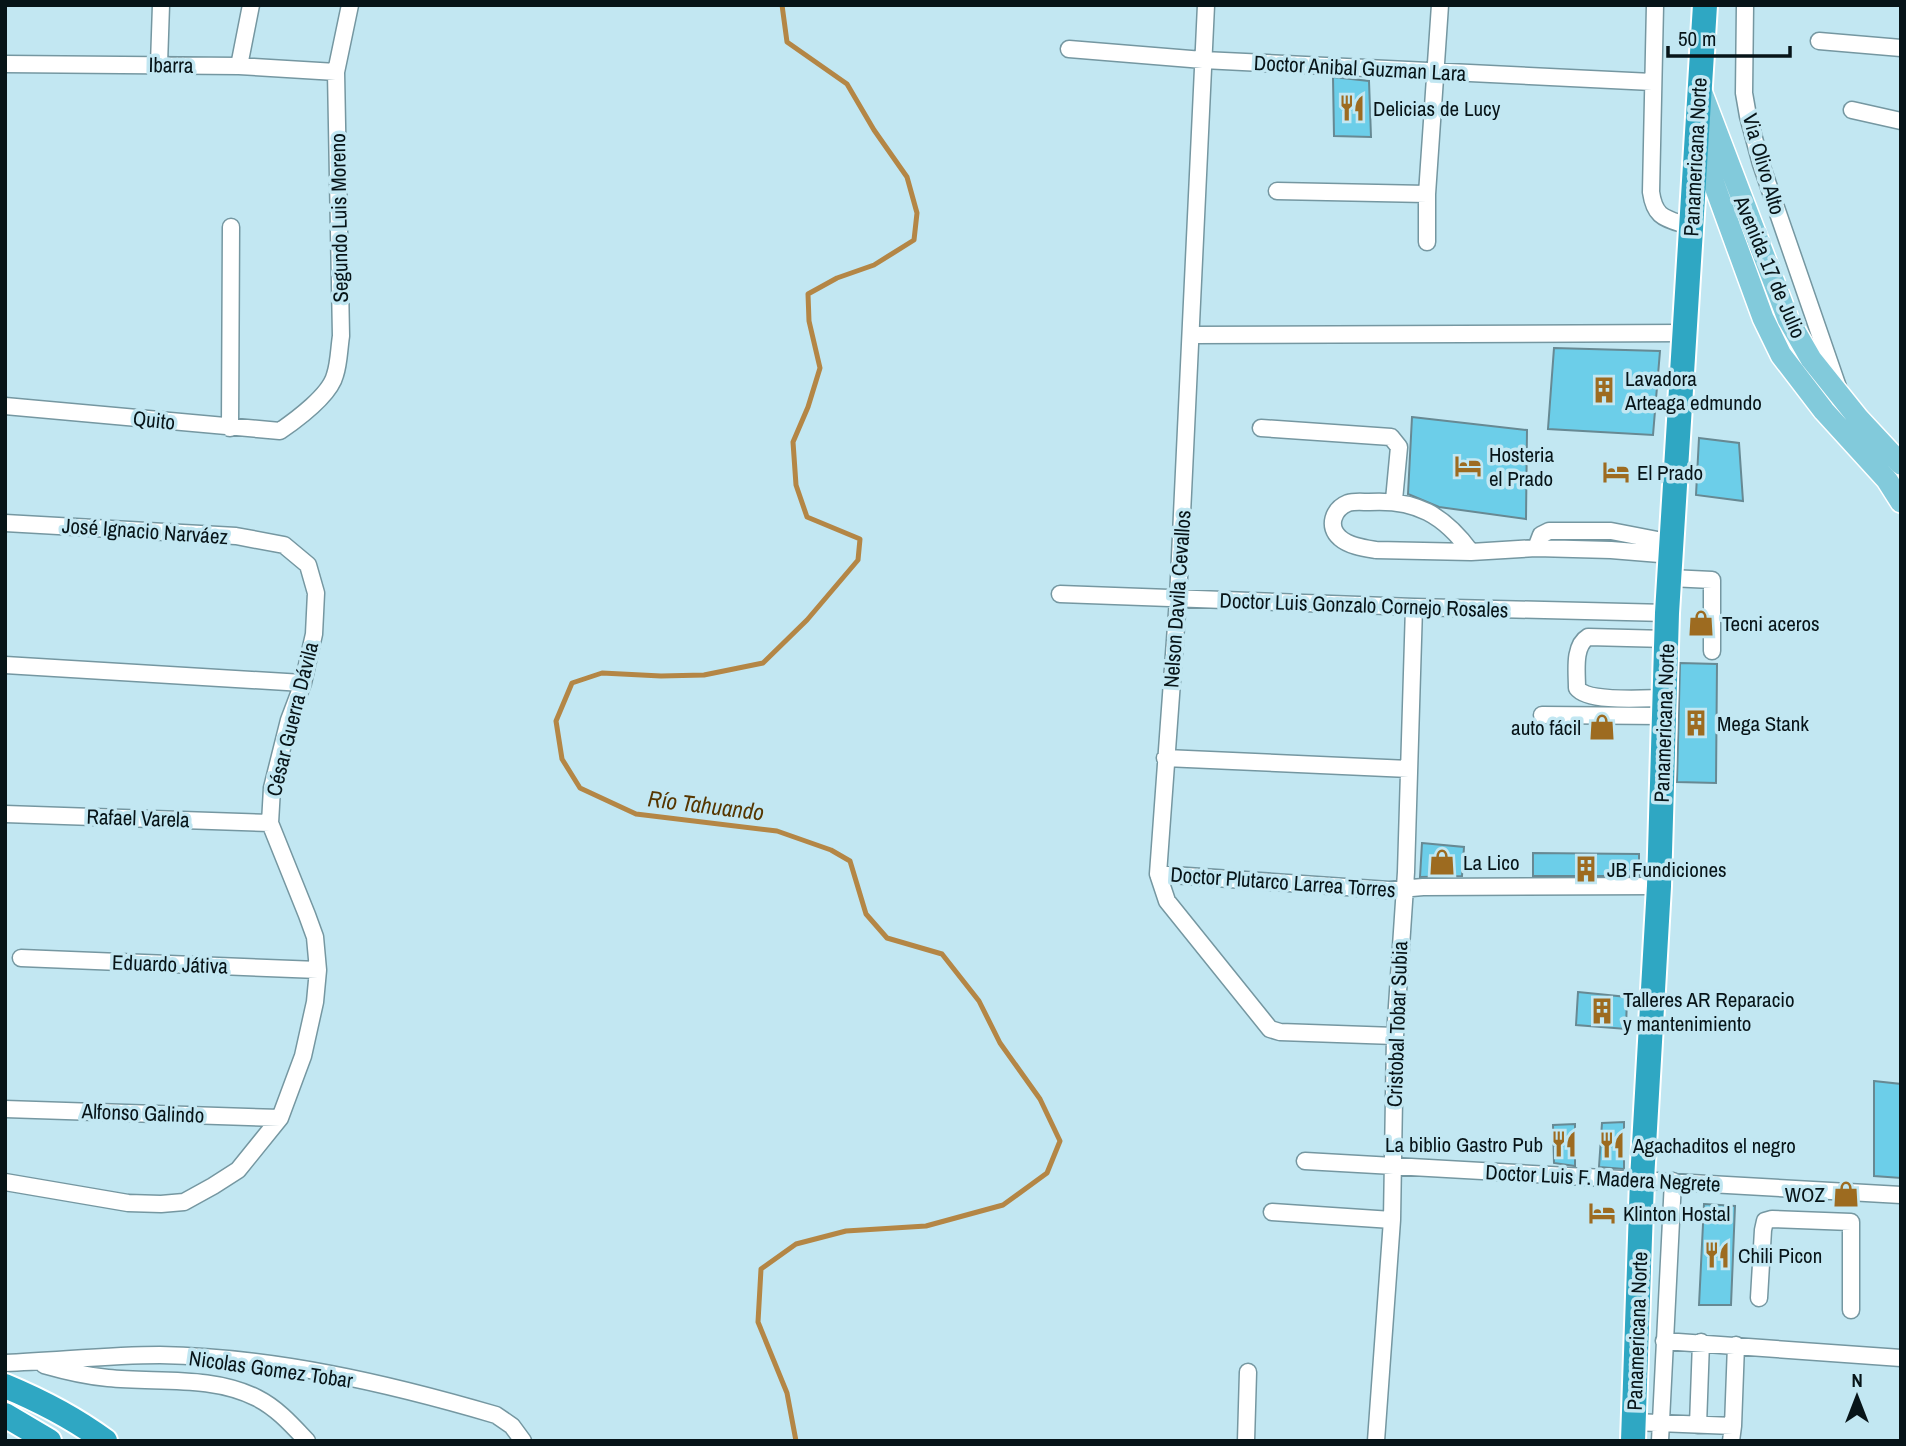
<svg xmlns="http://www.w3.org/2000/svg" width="1906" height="1446" viewBox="0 0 1906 1446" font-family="'Archivo Narrow',sans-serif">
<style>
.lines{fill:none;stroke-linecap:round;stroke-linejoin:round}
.stream{stroke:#b48645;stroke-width:5}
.building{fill:#6ccee9;stroke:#678993;stroke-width:2}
.minor-casing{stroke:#7597a1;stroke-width:19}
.major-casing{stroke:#fff;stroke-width:24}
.highway-casing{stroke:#fff;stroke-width:28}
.minor{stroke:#fff;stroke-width:16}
.major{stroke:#82cadb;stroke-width:21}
.highway{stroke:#2fa7c3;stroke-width:24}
.labels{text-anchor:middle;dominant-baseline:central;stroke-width:7;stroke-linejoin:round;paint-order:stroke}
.street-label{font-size:21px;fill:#071418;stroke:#c2e7f2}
.poi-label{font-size:21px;fill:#071418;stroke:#c2e7f2;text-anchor:start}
.water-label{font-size:23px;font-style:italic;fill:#563600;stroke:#c2e7f2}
</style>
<rect width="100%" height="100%" fill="#c2e7f2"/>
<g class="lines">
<!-- stream -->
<path class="stream" d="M782,5L787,42L847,84L874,130L907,177L917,213L914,240L874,265L837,278L808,294L809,321L820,368L808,407L793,442L796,485L807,517L860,539L858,560L807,620L763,663L704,675L661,676L602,673L572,683L556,721L562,759L580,788L636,814L777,831L831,850L850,861L866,914L887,938L942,954L979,1001L1000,1043L1040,1099L1060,1141L1047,1173L1003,1205L926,1226L846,1231L796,1244L761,1269L758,1322L787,1393L796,1441"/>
</g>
<!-- building -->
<path class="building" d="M1333,77L1369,81L1371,137L1334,136Z
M1554,348L1660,351L1653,435L1548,429Z
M1412,417L1527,430L1526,519L1439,507L1408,494Z
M1699,438L1739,443L1743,501L1696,495Z
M1680,663L1717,664L1716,783L1677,782Z
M1422,843L1464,847L1462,876L1420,877Z
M1533,853L1639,854V876H1533Z
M1578,992L1627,997L1626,1029L1576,1025Z
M1874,1081L1901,1084V1178L1874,1176Z
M1624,1122V1169L1599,1167L1602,1123Z
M1575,1124V1166L1554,1163L1553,1125Z
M1704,1204L1735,1206L1731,1305H1699Z"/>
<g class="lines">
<!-- minor casing -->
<g class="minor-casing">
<path id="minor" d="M1206,5L1178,599L1158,874L1167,901L1270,1029L1280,1032L1395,1036
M1655,5L1651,192C1655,220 1667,218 1691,227
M1745,5L1744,93L1748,116L1761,164L1838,387
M1819,41L1901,48
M1069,49L1203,60L1652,82
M5,64L239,66L336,72
M159,64L161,5
M239,66L251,5
M1852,110L1901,121
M1277,191L1427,194V242
M1427,194L1440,5
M1192,335L1685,333
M5,406L280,431C296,420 330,395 335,375C339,363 339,349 341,336L336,72L350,5
M230,428L231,227
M1261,428L1391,437L1399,447L1394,500
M5,523L236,536L284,545L308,565L316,593L314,634L303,683L289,720L272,788L270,823L307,915L315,937L318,970L315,1002L303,1056L280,1118L238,1170L213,1186L184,1202L161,1204L128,1203L5,1182
M1536,548L1541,535L1549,531H1611L1673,543
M1471,552C1444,515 1416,499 1369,502C1363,502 1354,501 1348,503C1333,509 1327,527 1340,538C1349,546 1364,548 1376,550L1471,552L1536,548L1611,550L1672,555
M1670,578L1712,580V651
M1060,594L1414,607L1667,613
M5,665L303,683
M1665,698C1646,698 1588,703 1577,688C1577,672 1573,646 1588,637L1667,639
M1542,715L1664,716
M1165,758L1409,769
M5,814L270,823
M1158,874L1389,890L1423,887L1659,886
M21,958L318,970
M5,1109L280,1118
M1305,1161L1901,1195
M1272,1212L1392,1220
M1759,1298L1763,1230L1765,1221L1772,1219L1851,1222V1310
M1664,1341L1901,1358
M5,1363C57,1361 108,1355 160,1355C274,1357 387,1383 496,1415L512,1426L523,1441
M44,1365C65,1371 86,1376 108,1378C157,1383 212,1375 257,1398C277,1408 292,1425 307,1441
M1633,1422L1733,1426L1731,1441
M1698,1425L1701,1342
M1733,1426L1736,1345
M1246,1441L1248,1372
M1376,1441L1392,1220L1395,1036L1406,872L1414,607
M1660,1441L1673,1181"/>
</g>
<!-- major casing -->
<g class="major-casing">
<path id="major" d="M1700,88L1788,319L1811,359L1859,419L1901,464
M1698,140L1763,318L1781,355L1824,411L1887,480L1901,502"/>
</g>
<!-- highway casing -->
<g class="highway-casing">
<path id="highway" d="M5,1386C41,1401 74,1418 105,1441
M5,1415L49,1441
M1633,1441L1642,1180L1659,886L1667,613L1705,5"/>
</g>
<!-- minor -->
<use href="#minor" class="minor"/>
<!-- major -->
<use href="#major" class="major"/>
<!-- highway -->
<use href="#highway" class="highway"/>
</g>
<!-- icons -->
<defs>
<g id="restaurant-bare" transform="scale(2.1)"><path d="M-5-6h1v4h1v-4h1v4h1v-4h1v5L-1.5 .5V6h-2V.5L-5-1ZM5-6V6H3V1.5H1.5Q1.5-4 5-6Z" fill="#9d6b20" stroke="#c2e7f2" stroke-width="2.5" paint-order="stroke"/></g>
<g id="building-bare" transform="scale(2.1)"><path d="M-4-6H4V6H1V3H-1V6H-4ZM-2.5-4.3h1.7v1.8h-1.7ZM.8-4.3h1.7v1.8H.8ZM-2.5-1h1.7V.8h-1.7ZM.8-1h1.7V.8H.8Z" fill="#9d6b20" stroke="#c2e7f2" stroke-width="2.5" paint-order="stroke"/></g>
<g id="hotel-bare" transform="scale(2.1)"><path d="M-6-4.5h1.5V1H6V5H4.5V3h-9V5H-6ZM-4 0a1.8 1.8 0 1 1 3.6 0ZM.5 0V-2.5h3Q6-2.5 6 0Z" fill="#9d6b20" stroke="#c2e7f2" stroke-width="2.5" paint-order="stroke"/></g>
<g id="shop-bare" transform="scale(2.1)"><path d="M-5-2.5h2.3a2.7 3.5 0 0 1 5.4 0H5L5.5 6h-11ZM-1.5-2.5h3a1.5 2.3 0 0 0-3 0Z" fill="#9d6b20" stroke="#c2e7f2" stroke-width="2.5" paint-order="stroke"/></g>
</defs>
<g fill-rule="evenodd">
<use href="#restaurant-bare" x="1352" y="108"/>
<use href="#building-bare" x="1604" y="390"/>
<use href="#hotel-bare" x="1468" y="466"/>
<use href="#hotel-bare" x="1616" y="472"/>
<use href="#shop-bare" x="1701" y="623"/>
<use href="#building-bare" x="1696" y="723"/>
<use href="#shop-bare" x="1602" y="727"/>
<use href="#shop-bare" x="1442" y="862"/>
<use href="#building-bare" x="1586" y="869"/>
<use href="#building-bare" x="1602" y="1011"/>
<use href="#restaurant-bare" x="1564" y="1144"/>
<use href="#restaurant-bare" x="1612" y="1145"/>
<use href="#shop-bare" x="1846" y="1194"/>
<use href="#hotel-bare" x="1602" y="1213"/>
<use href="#restaurant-bare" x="1717" y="1255"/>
</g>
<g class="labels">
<!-- street labels -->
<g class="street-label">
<text transform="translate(171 65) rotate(1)">Ibarra</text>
<text transform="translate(1360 68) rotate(3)">Doctor Anibal Guzman Lara</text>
<text transform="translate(1695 157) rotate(-87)">Panamericana Norte</text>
<text transform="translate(1764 164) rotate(74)">Via Olivo Alto</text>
<text transform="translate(339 218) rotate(-91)">Segundo Luis Moreno</text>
<text transform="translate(1770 267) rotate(67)">Avenida 17 de Julio</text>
<text transform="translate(154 420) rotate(6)">Quito</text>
<text transform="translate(145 531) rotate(4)">José Ignacio Narváez</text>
<text transform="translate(1177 599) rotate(-86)">Nelson Davila Cevallos</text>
<text transform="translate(1364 605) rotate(2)">Doctor Luis Gonzalo Cornejo Rosales</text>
<text transform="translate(292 719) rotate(-76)">César Guerra Dávila</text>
<text transform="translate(1664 723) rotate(-88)">Panamericana Norte</text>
<text transform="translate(138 818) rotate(2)">Rafael Varela</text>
<text transform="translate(1283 882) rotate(4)">Doctor Plutarco Larrea Torres</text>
<text transform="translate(170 964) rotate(2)">Eduardo Játiva</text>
<text transform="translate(1397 1024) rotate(-88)">Cristobal Tobar Subia</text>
<text transform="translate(143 1113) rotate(2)">Alfonso Galindo</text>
<text transform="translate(1603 1178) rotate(3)">Doctor Luis F. Madera Negrete</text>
<text transform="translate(1637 1331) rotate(-88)">Panamericana Norte</text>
<text transform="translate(271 1369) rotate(8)">Nicolas Gomez Tobar</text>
</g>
<!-- poi labels -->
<g class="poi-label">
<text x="1373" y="108">Delicias de Lucy</text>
<text x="1625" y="378">Lavadora<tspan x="1625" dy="24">Arteaga edmundo</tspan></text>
<text x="1489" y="454">Hosteria<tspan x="1489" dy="24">el Prado</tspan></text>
<text x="1637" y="472">El Prado</text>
<text x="1722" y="623">Tecni aceros</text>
<text x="1717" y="723">Mega Stank</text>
<text x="1581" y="727" text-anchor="end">auto fácil</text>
<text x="1463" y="862">La Lico</text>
<text x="1607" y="869">JB Fundiciones</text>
<text x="1623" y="999">Talleres AR Reparacio<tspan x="1623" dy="24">y mantenimiento</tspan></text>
<text x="1543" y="1144" text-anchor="end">La biblio Gastro Pub</text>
<text x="1633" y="1145">Agachaditos el negro</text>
<text x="1825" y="1194" text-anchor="end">WOZ</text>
<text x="1623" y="1213">Klinton Hostal</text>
<text x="1738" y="1255">Chili Picon</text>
</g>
<!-- water labels -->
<g class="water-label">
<text transform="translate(706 805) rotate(7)">Río Tahuando</text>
</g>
</g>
<!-- border -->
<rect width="1906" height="1446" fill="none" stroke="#071418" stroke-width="14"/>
<!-- north arrow -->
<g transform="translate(1857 1397)" stroke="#c2e7f2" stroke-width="5" paint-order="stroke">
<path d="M0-5L12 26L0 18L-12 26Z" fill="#071418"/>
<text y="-10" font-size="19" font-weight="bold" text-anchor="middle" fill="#071418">N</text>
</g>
<!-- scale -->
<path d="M1668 46v10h122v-10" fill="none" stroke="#071418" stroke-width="3.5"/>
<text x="1678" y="46" font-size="21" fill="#071418" stroke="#c2e7f2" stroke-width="5" paint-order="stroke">50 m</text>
</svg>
